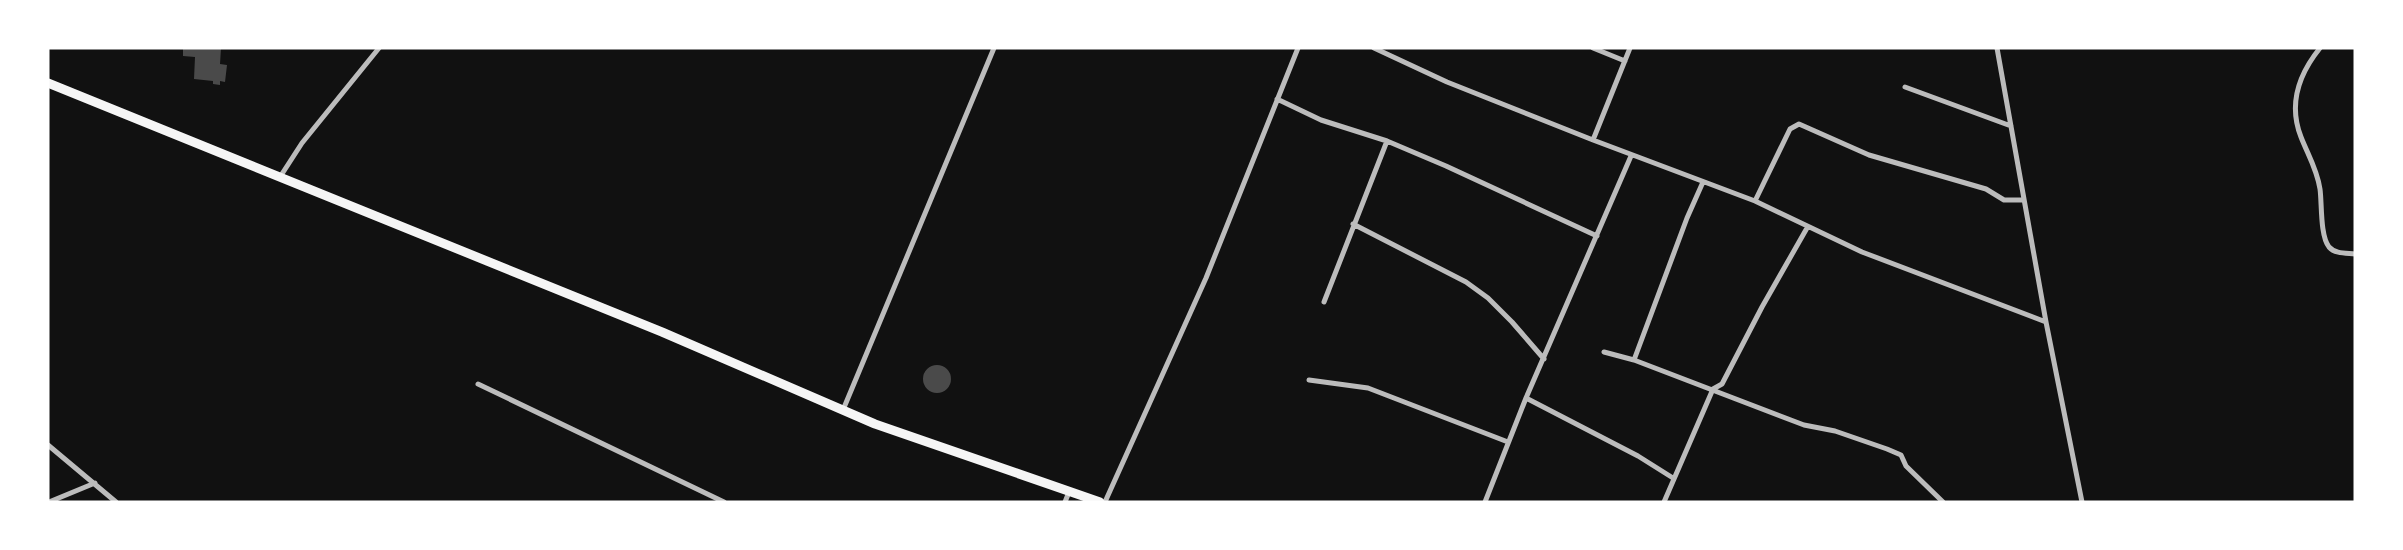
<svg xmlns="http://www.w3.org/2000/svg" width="2403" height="550" viewBox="0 0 2403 550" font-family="Montserrat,sans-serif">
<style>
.building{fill:#4a4a4a}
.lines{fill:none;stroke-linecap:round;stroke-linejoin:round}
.minor{stroke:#bcbcbc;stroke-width:5}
.trunk{stroke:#f5f5f5;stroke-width:9}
</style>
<rect width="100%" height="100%" fill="#111"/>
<!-- building -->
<path class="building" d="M183,48H221L220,64L227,65L225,82L220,81V85L213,84V81L194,79L195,57L183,56Z
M923 379a14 14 0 1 1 28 0a14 14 0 1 1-28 0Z"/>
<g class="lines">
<!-- minor -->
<path class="minor" d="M1374,48L1447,82L1593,140L1755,201L1862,252L2046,322
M1593,48L1625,61
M1997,48L2046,322L2082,502
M2320,48C2299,74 2288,104 2301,137C2308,155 2317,169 2320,189C2322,203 2320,236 2329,247C2335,254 2346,253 2355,254
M1905,87L2011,126
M1277,99L1321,120L1387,141L1446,166L1597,236
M1593,140L1630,48
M280,177L302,143L379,48
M1755,201L1790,129L1799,124L1869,155L1986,189L2004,200H2024
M1353,224L1466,282L1488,298L1512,322L1544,359
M1324,302L1387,141
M1604,352L1634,360L1804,425L1835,431L1887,449L1901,455L1906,466L1943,502
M1634,360L1687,218L1703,182
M1309,380L1368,388L1508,442
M478,384L724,502
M1526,398L1638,456L1673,478
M843,410L994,48
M48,445L116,502
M49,502L95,483
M1065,502L1069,492
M1105,502L1206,278L1298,48
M1485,502L1526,398L1631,156
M1664,502L1713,389L1722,384L1762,307L1807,228"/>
<!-- trunk -->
<path class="trunk" d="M48,83L662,332L875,424L1100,502"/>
</g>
<!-- border -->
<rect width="2403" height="550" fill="none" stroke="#ffffff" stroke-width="99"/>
</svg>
